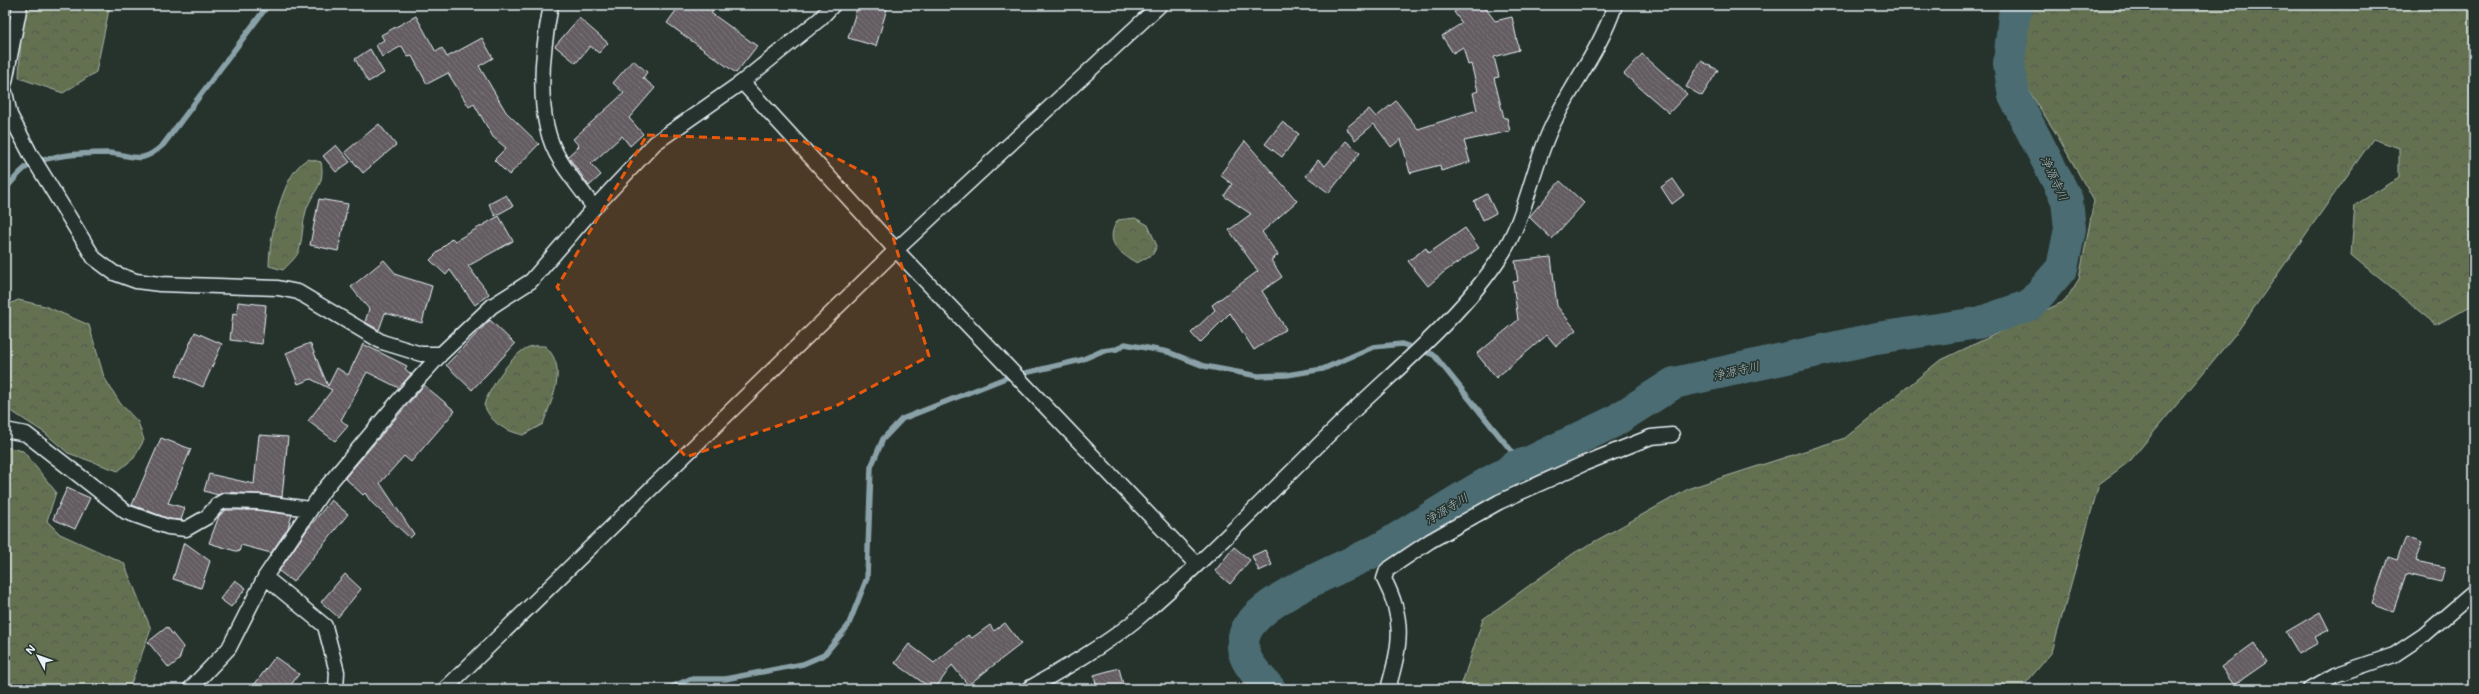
<svg xmlns="http://www.w3.org/2000/svg" width="2479" height="694" viewBox="0 0 2479 694" font-family="Mali,'Klee One',sans-serif">
<style>
.forest{fill:url(#forest-crowns);stroke:#a6b1a4}
.lines{fill:none;stroke-linecap:round;stroke-linejoin:round}
.stream{stroke:#8aa1a8;stroke-width:5.5}
.river{stroke:#4b6c72;stroke-width:32}
.building{fill:url(#building-back-hatch);stroke:#e8f1f8}
.minor-casing{stroke:#e8f1f8;stroke-width:17}
.minor{stroke:#26332d;stroke-width:14}
.marked{fill:#e8590c;fill-opacity:0.2;stroke:#e8590c;stroke-width:3;stroke-dasharray:8 5;stroke-linejoin:round}
.labels{text-anchor:middle;dominant-baseline:central;stroke-width:3;stroke-linejoin:round;paint-order:stroke}
.water-label{font-size:12px;font-style:italic;fill:#a9bcc2;stroke:#26332d}
</style>
<defs>
<pattern id="forest-crowns" width="20" height="18" patternUnits="userSpaceOnUse"><rect width="20" height="18" fill="#647151"/><path d="M2 6a3 3 0 1 1 6 0M12 15a3 3 0 1 1 6 0" fill="none" stroke="#545a4d"/></pattern>
<pattern id="building-back-hatch" width="6" height="6" patternUnits="userSpaceOnUse"><rect width="6" height="6" fill="#645b60"/><path d="M-1 5l2 2M0 0l6 6M5-1l2 2" fill="none" stroke="#7a7378"/></pattern>
</defs>
<rect width="100%" height="100%" fill="#26332d"/>
<filter id="ink" filterUnits="userSpaceOnUse"><feTurbulence type="fractalNoise" baseFrequency=".025" numOctaves="2"/><feDisplacementMap in="SourceGraphic" scale="8" xChannelSelector="R" yChannelSelector="G"/><feConvolveMatrix kernelMatrix="1 2 1 2 8 2 1 2 1" color-interpolation-filters="sRGB"/></filter>
<g filter="url(#ink)">
<!-- forest -->
<path class="forest" d="M22,5H110L96,72L63,93L19,78Z
M2033,5H2474V304L2436,325L2351,255L2355,205L2399,178V148L2373,139L2237,332L2130,461L2099,484L2052,652L2021,689H1460L1483,619L1574,553L1690,488L1845,438L1939,361L2065,301L2079,279L2094,201L2057,135L2013,66Z
M308,159L321,162C326,186 312,191 306,211C302,224 303,238 299,251C296,258 288,265 283,270L269,266C269,239 282,171 308,159Z
M1135,218L1148,225L1157,246L1153,254L1137,263C1117,252 1104,241 1118,220Z
M18,300L45,306L89,325L104,377L120,403L138,422L144,440L134,458L118,471L68,453L45,433L5,407V306Z
M545,346C569,368 552,398 543,424L523,435C504,430 492,424 484,405C489,389 512,353 529,347C534,345 540,346 545,346Z
M5,447L23,451L56,492L47,521L60,534L124,563L151,629L129,689H5Z"/>
<g class="lines">
<!-- stream -->
<path class="stream" d="M5,189C11,183 17,175 24,169C41,155 85,153 107,153C134,154 138,167 163,145L268,5
M667,689L690,679H725L803,664L824,655L848,626L867,578L871,467L883,439L902,419L1008,377L1081,360L1102,351L1117,349L1125,344L1168,352L1204,366L1258,376L1287,375L1323,369L1373,347L1402,344L1434,355L1522,464"/>
<!-- river -->
<path class="river" d="M1270,689C1255,672 1234,654 1247,629C1266,595 1346,567 1381,548C1424,523 1464,494 1508,472L1513,467L1530,462L1613,422L1674,383L1877,338L1978,323L2030,305L2062,268L2070,229L2067,200L2014,96L2009,63L2014,15L2018,5"/>
</g>
<!-- building -->
<path class="building" d="M680,5H716L711,13L757,46L736,73L667,23Z
M858,5H888L876,46L848,38Z
M1464,5H1483L1495,21L1512,17L1519,50L1494,57L1499,77L1494,78L1504,118H1507L1510,131L1464,141L1470,162L1441,171L1440,165L1410,173L1401,139L1391,147L1374,124L1355,140L1346,128L1369,109L1376,117L1396,101L1418,129L1477,110L1473,93L1478,91L1471,64L1468,65L1463,47L1453,53L1442,36L1462,23L1454,12Z
M416,16L436,52L442,48L447,57L482,38L493,58L479,66L506,112L539,144L509,175L494,160L506,148L493,137L474,104L469,107L448,73L427,84L412,56L408,57L402,46L382,57L376,45L384,40L381,35Z
M579,18L608,43L599,53L590,46L576,63L555,46Z
M370,49L384,73L368,82L355,59Z
M1642,54L1687,94L1669,113L1624,74Z
M633,60L647,72L643,78L655,88L629,118L643,134L630,146L622,136L591,164L601,175L589,186L568,156L579,146L573,139L624,93L613,83Z
M1701,61L1718,70L1702,96L1686,87Z
M1282,122L1299,134L1282,157L1265,144Z
M379,124L396,145L363,173L345,152Z
M1245,141L1297,201L1262,232L1278,255L1271,260L1282,277L1262,291L1286,329L1254,350L1230,313L1200,343L1191,333L1215,310L1212,305L1258,271L1229,230L1251,214L1224,196L1232,184L1220,175Z
M1346,141L1360,153L1329,193L1306,176L1318,160L1325,166Z
M336,145L350,162L336,172L323,156Z
M1673,179L1684,195L1672,204L1661,187Z
M1560,181L1584,203L1552,239L1529,217Z
M1487,194L1496,213L1483,220L1474,201Z
M506,195L513,206L495,216L489,204Z
M319,199L348,204L338,251L310,245Z
M499,216L513,241L468,266L489,294L475,305L450,270L446,275L430,260L452,238L455,241Z
M1465,228L1479,248L1444,272L1428,286L1408,261L1426,248L1429,253Z
M1551,257L1557,306L1576,330L1556,346L1547,335L1496,378L1477,354L1518,320L1513,282L1518,281L1515,261Z
M384,260L397,275L432,286L422,323L385,313L379,330L365,322L369,309L351,287Z
M238,302L266,305L262,344L230,340L233,313L237,314Z
M490,320L515,344L472,390L446,365Z
M195,332L222,344L203,387L176,375Z
M310,343L328,386L337,368L348,375L363,344L407,366L405,369L411,374L399,388L367,372L341,420L348,426L335,441L308,421L332,390L311,379L298,384L286,353Z
M424,385L455,411L411,462L404,456L380,483L414,534L410,538L371,502L365,493L363,495L345,478Z
M259,435L288,437L282,497L258,494L224,492L218,495L204,491L209,474L254,484Z
M161,438L191,449L168,503L185,508L181,520L170,519L132,505Z
M67,488L90,498L75,529L53,519Z
M331,500L348,514L293,582L279,571L307,530Z
M226,510H257L292,515L288,528L271,553L241,545L239,552L209,543L219,516Z
M2406,537L2422,543L2415,561L2445,567L2441,582L2406,574L2393,612L2372,604L2388,557L2397,560Z
M184,542L210,561L201,588L173,579Z
M1234,547L1250,560L1230,584L1215,571Z
M1265,550L1272,565L1259,571L1252,556Z
M345,574L361,589L338,617L321,602Z
M235,580L246,588L231,607L220,599Z
M2320,612L2329,630L2315,637L2318,643L2299,654L2286,632Z
M1005,623L1021,644L968,685L952,665L935,689H932L895,663L909,644L934,663L968,635L972,638L990,625L994,631Z
M167,627L183,647L179,660L169,668L148,642Z
M2254,643L2267,662L2234,685L2221,667Z
M275,657L299,674L288,689H251Z
M1119,668L1124,689H1097L1094,675Z"/>
<g class="lines">
<!-- minor casing -->
<g class="minor-casing">
<path id="minor" d="M551,5C542,51 534,119 560,160C570,177 583,191 594,208
M5,82L20,5
M742,82L896,250L1196,564
M5,92L10,115L31,155L94,258L114,273L136,281L160,284L278,288L298,292L382,342L421,354H441
M5,430L26,434L126,512L168,527L186,529L207,517L217,505L224,501L258,502L310,509
M265,577L325,626L337,672L336,689
M190,689L229,648L265,577L323,491L400,399L441,354L492,306L531,281L594,208L655,143L742,82L820,19L833,5
M445,689L896,250L1160,5
M1028,689C1065,668 1104,646 1137,619C1212,555 1280,482 1350,414C1400,366 1463,314 1500,257C1527,217 1532,166 1553,124C1573,83 1601,48 1615,5
M1388,689C1400,646 1406,621 1384,579L1387,570L1430,541L1499,502L1583,464L1651,437L1672,435
M2310,689L2335,675L2394,655L2424,635L2474,592"/>
</g>
<!-- minor -->
<use href="#minor" class="minor"/>
</g>
</g>
<!-- marked area -->
<path class="marked" d="M647,135L803,141L875,178L929,356L836,406L686,457L620,383L557,287Z"/>
<g class="labels">
<!-- water labels -->
<g class="water-label">
<text transform="translate(2055 178) rotate(65)">浄源寺川</text>
<text transform="translate(1736 370) rotate(-13)">浄源寺川</text>
<text transform="translate(1446 508) rotate(-31)">浄源寺川</text>
</g>
</g>
<!-- margin -->
<rect width="2479" height="694" fill="none" stroke="#26332d" stroke-width="20"/>
<rect x="10" y="10" width="2459" height="674" fill="none" stroke="#e8f1f8" stroke-width="1.5" filter="url(#ink)"/>
<!-- north arrow -->
<g transform="translate(38 656) rotate(311)" stroke="#26332d" stroke-width="3" paint-order="stroke">
<path d="M0-3L7 15L0 10L-7 15Z" fill="#e8f1f8"/>
<text y="-6" font-size="11" font-weight="bold" text-anchor="middle" fill="#e8f1f8">N</text>
</g>
</svg>
